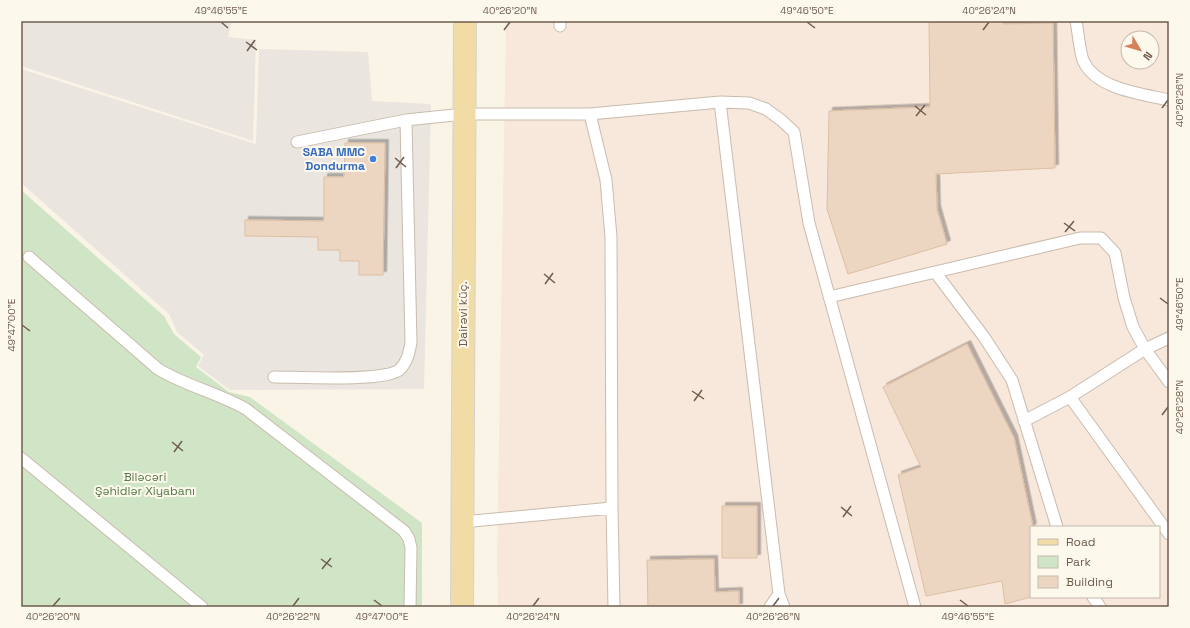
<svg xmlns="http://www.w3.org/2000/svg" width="1190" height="628" viewBox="0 0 1190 628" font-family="'Space Grotesk',sans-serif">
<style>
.commercial{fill:#f8e7db;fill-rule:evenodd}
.industrial{fill:#eae5df}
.green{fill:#d0e5c6}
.building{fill:#ecd6c1;stroke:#dcbfa3;filter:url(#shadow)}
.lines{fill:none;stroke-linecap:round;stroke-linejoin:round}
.lane-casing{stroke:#c9bcad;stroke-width:13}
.primary-casing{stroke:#d7d2cd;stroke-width:24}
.lane{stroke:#fff;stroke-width:11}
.primary{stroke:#f1dca6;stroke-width:22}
.ticks{fill:none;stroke:#6f5d4e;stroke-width:1.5}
.shop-dot{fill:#3f7fe0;stroke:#fdf8ec;stroke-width:1.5}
.labels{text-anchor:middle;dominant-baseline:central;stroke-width:4;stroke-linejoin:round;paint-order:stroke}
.shop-label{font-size:12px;font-weight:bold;fill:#366cbe;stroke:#fdf8ec;text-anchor:end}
.street-label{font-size:12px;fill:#6f5d4e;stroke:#fdf8ec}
.park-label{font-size:12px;fill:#547a4a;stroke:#fdf8ec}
.neatline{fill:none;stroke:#6f5d4e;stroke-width:1.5}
.ticks-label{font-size:10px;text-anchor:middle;fill:#6f5d4e}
</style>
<defs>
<filter id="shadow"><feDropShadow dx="3.5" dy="-3.5" stdDeviation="0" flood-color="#0004"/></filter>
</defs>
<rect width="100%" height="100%" fill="#f9f4e6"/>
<!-- commercial -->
<path class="commercial" d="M506,21H1169V607H498L497,561ZM1128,38H1152V62H1128ZM1031,527H1159V597H1031Z"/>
<!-- industrial -->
<path class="industrial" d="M21,21H232L228,37L256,40L253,141L21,66Z
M259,49L368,52L372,101L431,104L424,389L230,390L198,366L204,355L177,332L169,314L21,183V69L256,144Z"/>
<!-- green -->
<path class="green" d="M21,190L164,316L174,334L201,357L196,367L229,392L250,397L422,523V607H21Z"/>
<!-- building -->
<path class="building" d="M929,21H1003V24L1053,23L1055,168L936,174L937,209L947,244L848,274L827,209L829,111L930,107Z
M345,143H385L383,275H359V261H340V250H318V237L245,236V220L324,221V177H344Z
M967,344L1014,438L1033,527H1031V597L1005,604L1002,581L926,596L898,475L921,467L883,387Z
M722,506H757V558H722Z
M714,559L715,592L739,591V607H648L647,560Z"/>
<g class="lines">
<!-- lane casing -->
<g class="lane-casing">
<path id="lane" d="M560,21V26
M1076,21C1078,31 1080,53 1083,60C1095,89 1142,94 1169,100
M720,102L779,594L784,607
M590,114L606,180L611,237L612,508L614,607
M297,142L406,120L464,114H590L720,102L749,103L766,109L781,120L794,132L809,223L915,607
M29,257L158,369C186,386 218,393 246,409L404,531L409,539L411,548L410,607
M935,272L984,337L1012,380L1057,527
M829,297L1080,238H1101L1115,253L1124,298L1133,327L1145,349L1169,338
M274,377C298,377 383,382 399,370C407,363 409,353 411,343L406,120
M1070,397L1169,534
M1024,421L1070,397L1145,349L1169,382
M21,458L202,607
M462,522L612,508
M1093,597L1100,607
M770,607L779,594"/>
</g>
<!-- primary casing -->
<g class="primary-casing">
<path id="primary" d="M462,607L465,21"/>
</g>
<!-- lane -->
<use href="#lane" class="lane"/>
<!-- primary -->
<use href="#primary" class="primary"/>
</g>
<!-- ticks -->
<path class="ticks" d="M221,22L228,28M807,22L815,28M504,30L510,22M983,30L989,22M246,42L257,50M247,51L255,40M915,106L926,115M1162,108L1168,100M916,116L925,105M395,158L406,167M396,168L404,157M1064,223L1075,231M1065,232L1074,221M544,274L555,283M545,284L553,273M1160,298L1168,304M22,325L30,331M692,391L704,399M694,401L702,390M1162,415L1168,407M172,442L183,451M174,452L182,441M841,507L852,516M843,517L851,506M321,559L332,567M322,569L331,558M374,600L382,606M960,600L968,606M53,606L60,598M293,606L299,598M533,606L539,598M773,606L779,598"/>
<!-- markers -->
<circle class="shop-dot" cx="373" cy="159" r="4"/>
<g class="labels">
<!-- shop labels -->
<g class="shop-label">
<text x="365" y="152">SABA MMC<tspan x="365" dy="14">Dondurma</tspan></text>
</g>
<!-- street labels -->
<g class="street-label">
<text transform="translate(463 314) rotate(-90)">Dairəvi küç.</text>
</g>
<!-- park labels -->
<g class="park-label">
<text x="145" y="477">Biləcəri<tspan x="145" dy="14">Şəhidlər Xiyabanı</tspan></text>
</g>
</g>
<!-- border -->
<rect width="1190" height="628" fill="none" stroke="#fdf8ec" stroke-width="44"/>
<!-- legend -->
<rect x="1030" y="526" width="130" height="72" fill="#fdf8ec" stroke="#c4baad"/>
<rect x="1038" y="539" width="20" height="6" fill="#f1dca6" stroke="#c4baad"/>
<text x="1066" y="546" font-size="12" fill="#6f5d4e">Road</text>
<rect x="1038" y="556" width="20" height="12" fill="#d0e5c6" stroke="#c4baad"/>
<text x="1066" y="566" font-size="12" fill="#6f5d4e">Park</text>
<rect x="1038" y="576" width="20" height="12" fill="#ecd6c1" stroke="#c4baad"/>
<text x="1066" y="586" font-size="12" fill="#6f5d4e">Building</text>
<!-- north arrow -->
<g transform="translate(1140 50) rotate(128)"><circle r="19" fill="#fdf8ec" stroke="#c4baad"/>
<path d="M0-3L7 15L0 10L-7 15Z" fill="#d58159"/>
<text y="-6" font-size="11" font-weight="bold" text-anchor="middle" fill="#6f5d4e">N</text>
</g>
<rect x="22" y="22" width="1146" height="584" class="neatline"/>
<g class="ticks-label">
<text x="221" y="14">49°46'55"E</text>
<text x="510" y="14">40°26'20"N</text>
<text x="807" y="14">49°46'50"E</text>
<text x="989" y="14">40°26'24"N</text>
<text transform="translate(1179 100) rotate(-90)" y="4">40°26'26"N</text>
<text transform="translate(1179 304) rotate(-90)" y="4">49°46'50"E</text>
<text transform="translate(11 325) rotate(-90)" y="4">49°47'00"E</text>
<text transform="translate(1179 407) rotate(-90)" y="4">40°26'28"N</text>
<text x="53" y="620">40°26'20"N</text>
<text x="293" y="620">40°26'22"N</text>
<text x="382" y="620">49°47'00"E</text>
<text x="533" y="620">40°26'24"N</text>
<text x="773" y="620">40°26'26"N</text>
<text x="968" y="620">49°46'55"E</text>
</g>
</svg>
